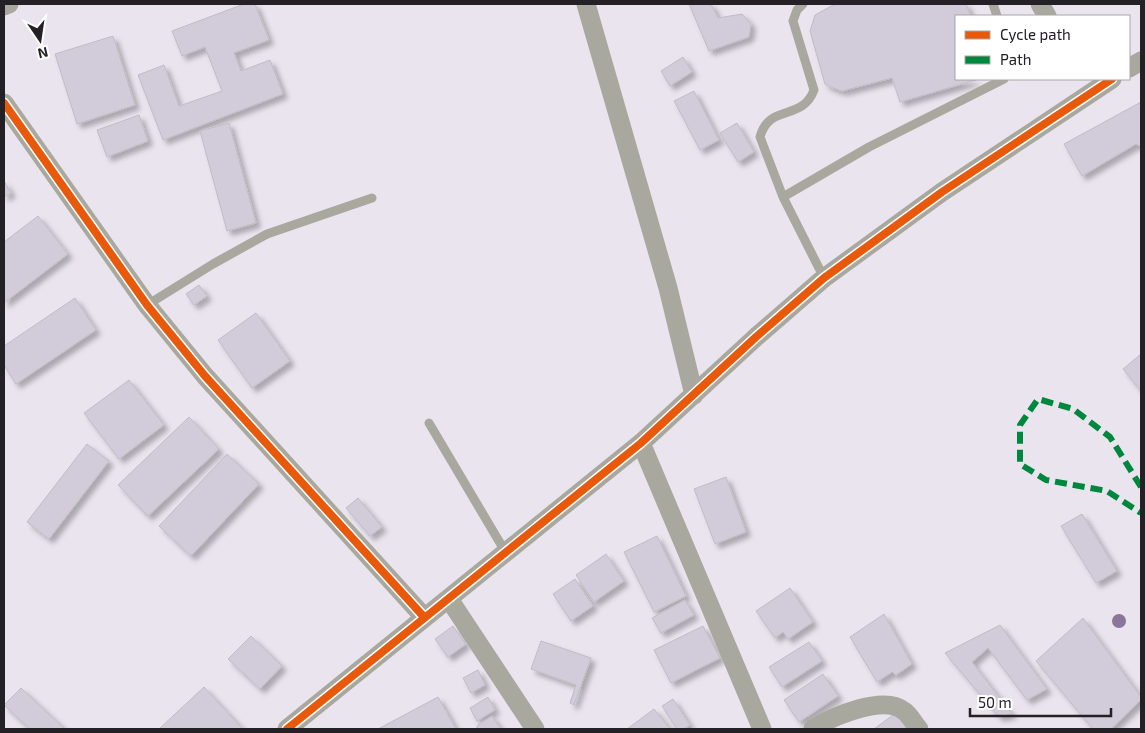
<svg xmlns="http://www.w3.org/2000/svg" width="1145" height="733" viewBox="0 0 1145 733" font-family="'Exo 2',sans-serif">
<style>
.building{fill:#d2cbd9;stroke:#c0bcc4;filter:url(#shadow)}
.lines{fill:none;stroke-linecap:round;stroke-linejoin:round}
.lane{stroke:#a9a89f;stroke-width:9}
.street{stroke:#a9a89f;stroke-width:19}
.quiet{stroke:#00873e;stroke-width:6;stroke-dasharray:12 6;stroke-linecap:butt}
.cycleway-casing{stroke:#fff;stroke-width:11}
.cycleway{stroke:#e8590c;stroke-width:8}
.tree{fill:#8c759a}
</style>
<defs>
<filter id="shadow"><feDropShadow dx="4.5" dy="4.5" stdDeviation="2.5" flood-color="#0004"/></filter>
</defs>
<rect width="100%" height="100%" fill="#e9e4ee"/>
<!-- building -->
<path class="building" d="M244,4H255L269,40L234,53L241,71L270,60L283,94L163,140L138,75L164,65L179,106L222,91L205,47L182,56L172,31Z
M689,4H711L718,18L742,14L751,24L749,37L709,51Z
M835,4H966L971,16H956V79L976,80L900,102L892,78L842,91L833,88L825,84L810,31L815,15Z
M113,36L135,105L77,124L55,54Z
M683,57L692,72L670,86L661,71Z
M694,91L719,140L700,150L674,101Z
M1141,102V147L1136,144L1082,176L1064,144Z
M139,115L148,141L107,157L97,130Z
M229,123L256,223L227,231L200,131Z
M737,123L754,152L738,162L720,133Z
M4,181L11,193L4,197Z
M38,216L68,254L4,303V242Z
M199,285L207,296L194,305L186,294Z
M75,298L96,330L16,384L4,365V346Z
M256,313L290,361L252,388L218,340Z
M1141,354V391L1123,369Z
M129,380L164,425L119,459L84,413Z
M189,417L219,449L148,516L118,485Z
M87,444L109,461L49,539L27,522Z
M227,454L259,484L191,556L159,526Z
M726,477L746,532L715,544L694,489Z
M358,498L382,527L370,536L346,508Z
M1082,514L1117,571L1096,583L1061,526Z
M657,536L686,596L654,612L624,552Z
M606,554L624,581L594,602L576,575Z
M575,579L593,606L571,621L553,594Z
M790,588L813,622L788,639L783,632L775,638L756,611Z
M685,600L694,615L661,633L652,618Z
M884,614L912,664L896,675L892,672L877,682L850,637Z
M1083,618L1141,697V700L1111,729H1093L1036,661Z
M1000,625L1047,689L1027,700L988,648L972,662L1012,714L999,717L945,653Z
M453,626L466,644L448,657L435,639Z
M703,626L720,658L671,683L654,650Z
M251,636L282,666L260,689L228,659Z
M541,641L591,658L574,705L570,703L576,685L531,669Z
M809,642L822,661L782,687L769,667Z
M478,670L485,685L471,693L463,678Z
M823,674L838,696L799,722L784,700Z
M204,687L243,729H159Z
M21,688L65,729H30L4,705Z
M438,697L456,729H378Z
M488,697L495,710L477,721L470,708Z
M673,699L690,725L684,729H677L662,706Z
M654,709L670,729H627Z
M897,712L909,729H874Z
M492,716L501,729H476L478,725Z"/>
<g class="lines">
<!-- lane -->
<path class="lane" d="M803,4L797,10L793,21L814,90C802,122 769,103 760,137L783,197L824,278
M993,4L997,16
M783,197L869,147L1004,79
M147,305L213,264L267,234L372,198
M429,423L506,553"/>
<!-- street -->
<path class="street" d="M586,4L668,288L694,395
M1040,4L1047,16
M4,6L9,4
M1129,68L1141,61
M4,103L147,305L205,376L424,617
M641,443L762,729
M449,599L535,729
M287,729L641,443L756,337L824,278L942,192L1112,79
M813,729C831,717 884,694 904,711C910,715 914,724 919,729"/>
<!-- quiet -->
<path class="quiet" d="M1141,487L1110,437L1073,409L1038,399L1020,425V464L1046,480L1107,491L1141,513"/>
<!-- cycleway casing -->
<g class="cycleway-casing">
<path id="cycleway" d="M4,103L147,305L205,376L424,617
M287,729L641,443L756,337L824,278L942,192L1112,79"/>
</g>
<!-- cycleway -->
<use href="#cycleway" class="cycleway"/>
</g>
<!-- trees -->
<circle class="tree" cx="1119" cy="621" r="7"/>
<!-- border -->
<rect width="1145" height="733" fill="none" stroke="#232026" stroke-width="10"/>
<!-- legend -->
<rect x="955" y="15" width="175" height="65" fill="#ffffff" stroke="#a7a6a8"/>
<rect x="965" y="31" width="25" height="8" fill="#e8590c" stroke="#a7a6a8"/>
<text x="1000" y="40" font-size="15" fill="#232026">Cycle path</text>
<rect x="965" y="56" width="25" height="8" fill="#00873e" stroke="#a7a6a8"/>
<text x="1000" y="65" font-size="15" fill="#232026">Path</text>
<!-- north arrow -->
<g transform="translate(40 40) rotate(167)" stroke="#ffffff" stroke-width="4" paint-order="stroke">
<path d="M0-4L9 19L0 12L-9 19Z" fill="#232026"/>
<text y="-8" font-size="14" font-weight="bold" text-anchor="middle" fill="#232026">N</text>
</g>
<!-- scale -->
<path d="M970 708v8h141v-8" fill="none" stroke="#232026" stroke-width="2.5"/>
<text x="978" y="708" font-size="15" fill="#232026" stroke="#ffffff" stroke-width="4" paint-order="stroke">50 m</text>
</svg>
